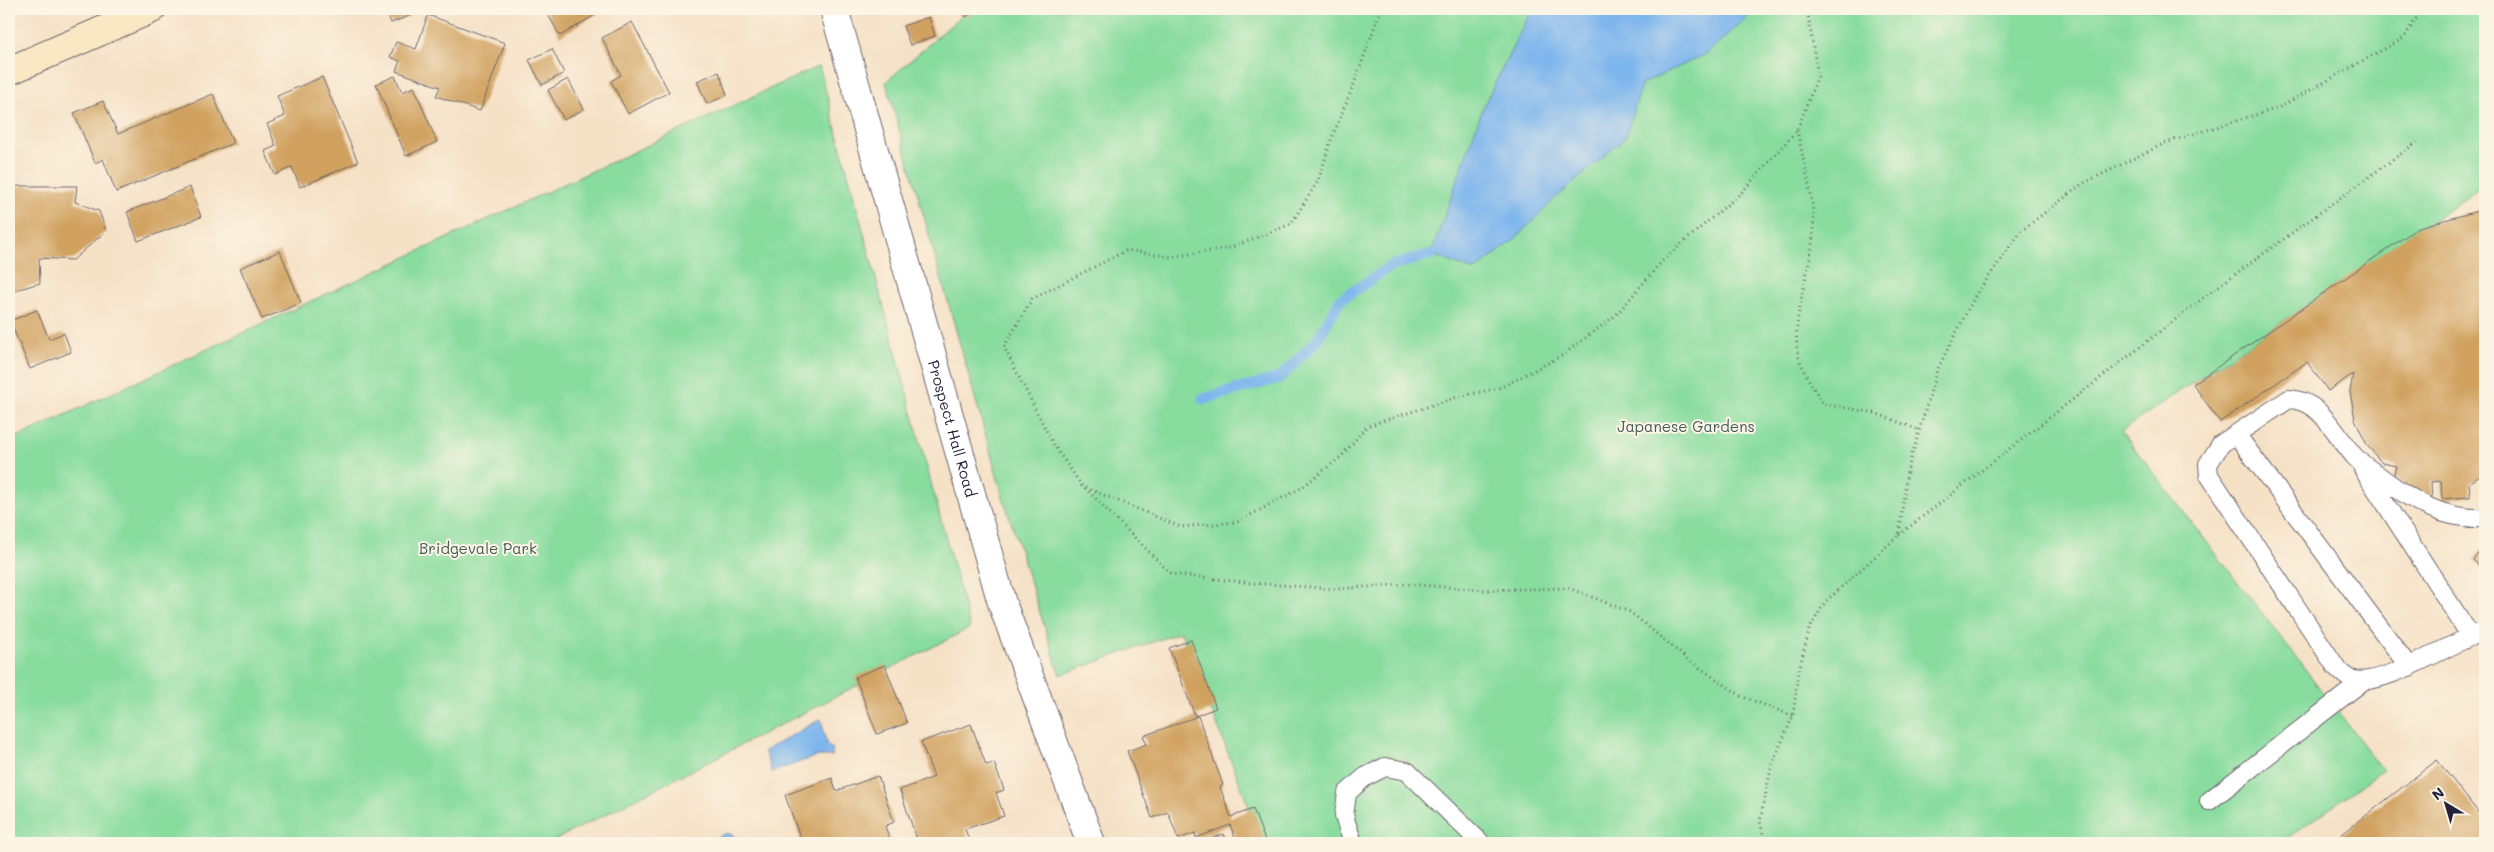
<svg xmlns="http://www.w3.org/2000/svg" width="2494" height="852" viewBox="0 0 2494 852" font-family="Mali,sans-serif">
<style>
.green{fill:#87dc9e;stroke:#547f6c}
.water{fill:#7db5ed;stroke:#506c94}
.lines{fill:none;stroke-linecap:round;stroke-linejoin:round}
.stream{stroke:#7db5ed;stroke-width:11}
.building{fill:#d0a15f}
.lane-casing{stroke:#6c656c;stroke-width:20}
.street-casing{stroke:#6c656c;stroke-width:30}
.secondary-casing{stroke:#6c656c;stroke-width:30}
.path{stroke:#6c656c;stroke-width:3;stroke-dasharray:1 4;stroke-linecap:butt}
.lane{stroke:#fff;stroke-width:18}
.street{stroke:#fff;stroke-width:28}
.secondary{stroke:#fae7c3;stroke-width:28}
.labels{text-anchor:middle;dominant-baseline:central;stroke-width:4;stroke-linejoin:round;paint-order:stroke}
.park-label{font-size:15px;fill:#405a59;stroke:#fcf5e5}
.street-label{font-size:15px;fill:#22223b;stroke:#fcf5e5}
</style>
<rect width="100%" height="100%" fill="#fcf5e5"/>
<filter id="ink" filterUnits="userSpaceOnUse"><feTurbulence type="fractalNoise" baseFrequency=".02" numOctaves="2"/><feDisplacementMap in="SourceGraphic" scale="10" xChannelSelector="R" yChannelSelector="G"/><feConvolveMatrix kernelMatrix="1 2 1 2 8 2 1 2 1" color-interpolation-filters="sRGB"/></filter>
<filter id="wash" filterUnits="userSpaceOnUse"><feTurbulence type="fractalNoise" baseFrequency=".0096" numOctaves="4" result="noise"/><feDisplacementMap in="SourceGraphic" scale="20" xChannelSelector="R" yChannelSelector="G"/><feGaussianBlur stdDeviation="1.12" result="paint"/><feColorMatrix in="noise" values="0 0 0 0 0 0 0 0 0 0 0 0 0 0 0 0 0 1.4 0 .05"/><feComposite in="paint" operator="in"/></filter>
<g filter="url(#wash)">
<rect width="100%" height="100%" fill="#f5e1c6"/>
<!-- green -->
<path class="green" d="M969,9H2485V185L2121,431L2383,770L2280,843H1263L1181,632L1060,675L1003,497L886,82Z
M819,66L970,628L549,843H9V441Z"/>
<!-- water -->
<path class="water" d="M1532,9H1747V18L1706,54L1642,84L1625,138L1557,197L1515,239L1474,271L1431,254L1484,105Z
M821,719L827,746L833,749L832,756H817L772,772L764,751Z
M726,833L733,835L737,843H693L696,838H717Z"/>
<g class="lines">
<!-- stream -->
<path class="stream" d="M1203,399L1279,378L1316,342L1340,300L1391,266L1431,254"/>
</g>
<g id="blocks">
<!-- building -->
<path class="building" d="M379,9H428L391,23L386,10L380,12Z
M545,9H605L560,36Z
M959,9H976L966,17Z
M428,15L505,43L480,111L436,96L440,87L396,71L400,61L390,57L396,42L416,49Z
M929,17L935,36L910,45L903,26Z
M632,22L669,92L628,114L611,81L621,75L602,38Z
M552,49L564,73L542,85L529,60Z
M719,72L727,95L707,104L697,81Z
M395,76L402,92L414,87L437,142L406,156L376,84Z
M322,77L358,162L300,187L292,167L275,175L265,151L276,146L267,124L285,116L277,96Z
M568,79L584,109L564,120L548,90Z
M213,94L233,143L116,192L103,159L95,163L74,113L103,101L118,134Z
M9,186H77L75,202L99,211L106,231L73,260L39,258L40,283L9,292Z
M190,187L201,217L138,241L127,212Z
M2485,209V473L2469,483L2470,497L2442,499L2441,481L2431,482L2432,502L2393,478L2396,466L2382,463L2367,445L2355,419L2350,392L2353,374L2328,391L2307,362L2220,422L2193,384L2419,227Z
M280,251L301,303L262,319L240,268Z
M37,310L49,339L64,333L71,352L30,369L10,321Z
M2485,545V570L2473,560Z
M1191,640L1216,708L1195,716L1169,648Z
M885,665L907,723L877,734L855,677Z
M1198,716L1223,785L1220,787L1231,817L1253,809L1266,843H1237L1230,825L1196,838L1195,833L1178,839L1168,812L1152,818L1127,751L1147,744L1143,736Z
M971,724L986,765L994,763L1004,790L996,793L1004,816L965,829L970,843H918L900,790L934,777L921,742Z
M2437,760L2485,821L2483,843H2331Z
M878,776L894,822L885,826L891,843H802L785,795L832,778L836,791Z
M1224,834L1227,843H1200Z"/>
</g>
</g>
<g filter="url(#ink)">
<use href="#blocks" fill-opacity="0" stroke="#6c656c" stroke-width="1"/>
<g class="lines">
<!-- lane casing -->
<g class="lane-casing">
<path id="lane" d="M2236,434L2409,667
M2363,469L2470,635
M2485,518C2444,520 2414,502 2382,478C2373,471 2362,465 2355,457C2335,435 2321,400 2289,399L2221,444L2208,464L2209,475L2336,667C2340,671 2346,677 2351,679C2380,690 2454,640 2485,631
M2209,801L2363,681
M1353,843L1344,816L1347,793L1365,777L1385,767L1407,771L1481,843"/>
</g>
<!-- street casing -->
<g class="street-casing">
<g id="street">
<path id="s1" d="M834,9L1002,603L1091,843"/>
</g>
</g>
<!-- secondary casing -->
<g class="secondary-casing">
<path id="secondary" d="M9,71L152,9"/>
</g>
<!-- path -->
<path class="path" d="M1381,9L1355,81L1330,143L1318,181L1291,224L1230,248L1171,257L1127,250L1032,299L1004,347L1053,444L1082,486L1181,527L1237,522L1301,488L1342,456L1367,426L1455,398L1502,387L1563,355L1616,315L1663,260L1742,192L1797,130L1818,76L1807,9
M1797,130C1802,157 1811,185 1813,213C1817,259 1793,303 1797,349C1799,367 1814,388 1823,404L1875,413L1919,430
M1085,488L1171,574L1252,583L1337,589L1406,584L1485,590L1569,588L1630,612L1687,659L1741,696L1793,716
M1899,535L2212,291L2417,142
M1765,843L1760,821L1772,764L1793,716L1798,674L1809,630L1825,602L1899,535L1907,472L1937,370L1975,296L2021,231L2082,184L2165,143L2278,108L2404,38L2422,9"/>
<!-- lane -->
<use href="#lane" class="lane"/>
<!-- street -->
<use href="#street" class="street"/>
<!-- secondary -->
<use href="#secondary" class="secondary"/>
</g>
</g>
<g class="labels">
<!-- park labels -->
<g class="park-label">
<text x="1686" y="426">Japanese Gardens</text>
<text x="478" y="548">Bridgevale Park</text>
</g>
<!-- street labels -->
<g class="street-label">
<text stroke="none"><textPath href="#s1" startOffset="436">Prospect Hall Road</textPath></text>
</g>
</g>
<!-- margin -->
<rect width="2494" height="852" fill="none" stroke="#fcf5e5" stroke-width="30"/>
<!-- north arrow -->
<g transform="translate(2446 804) rotate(322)" stroke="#fcf5e5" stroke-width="4" paint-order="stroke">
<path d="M0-4L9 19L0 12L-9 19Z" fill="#22223b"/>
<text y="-8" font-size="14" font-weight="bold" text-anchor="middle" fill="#22223b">N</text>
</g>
</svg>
